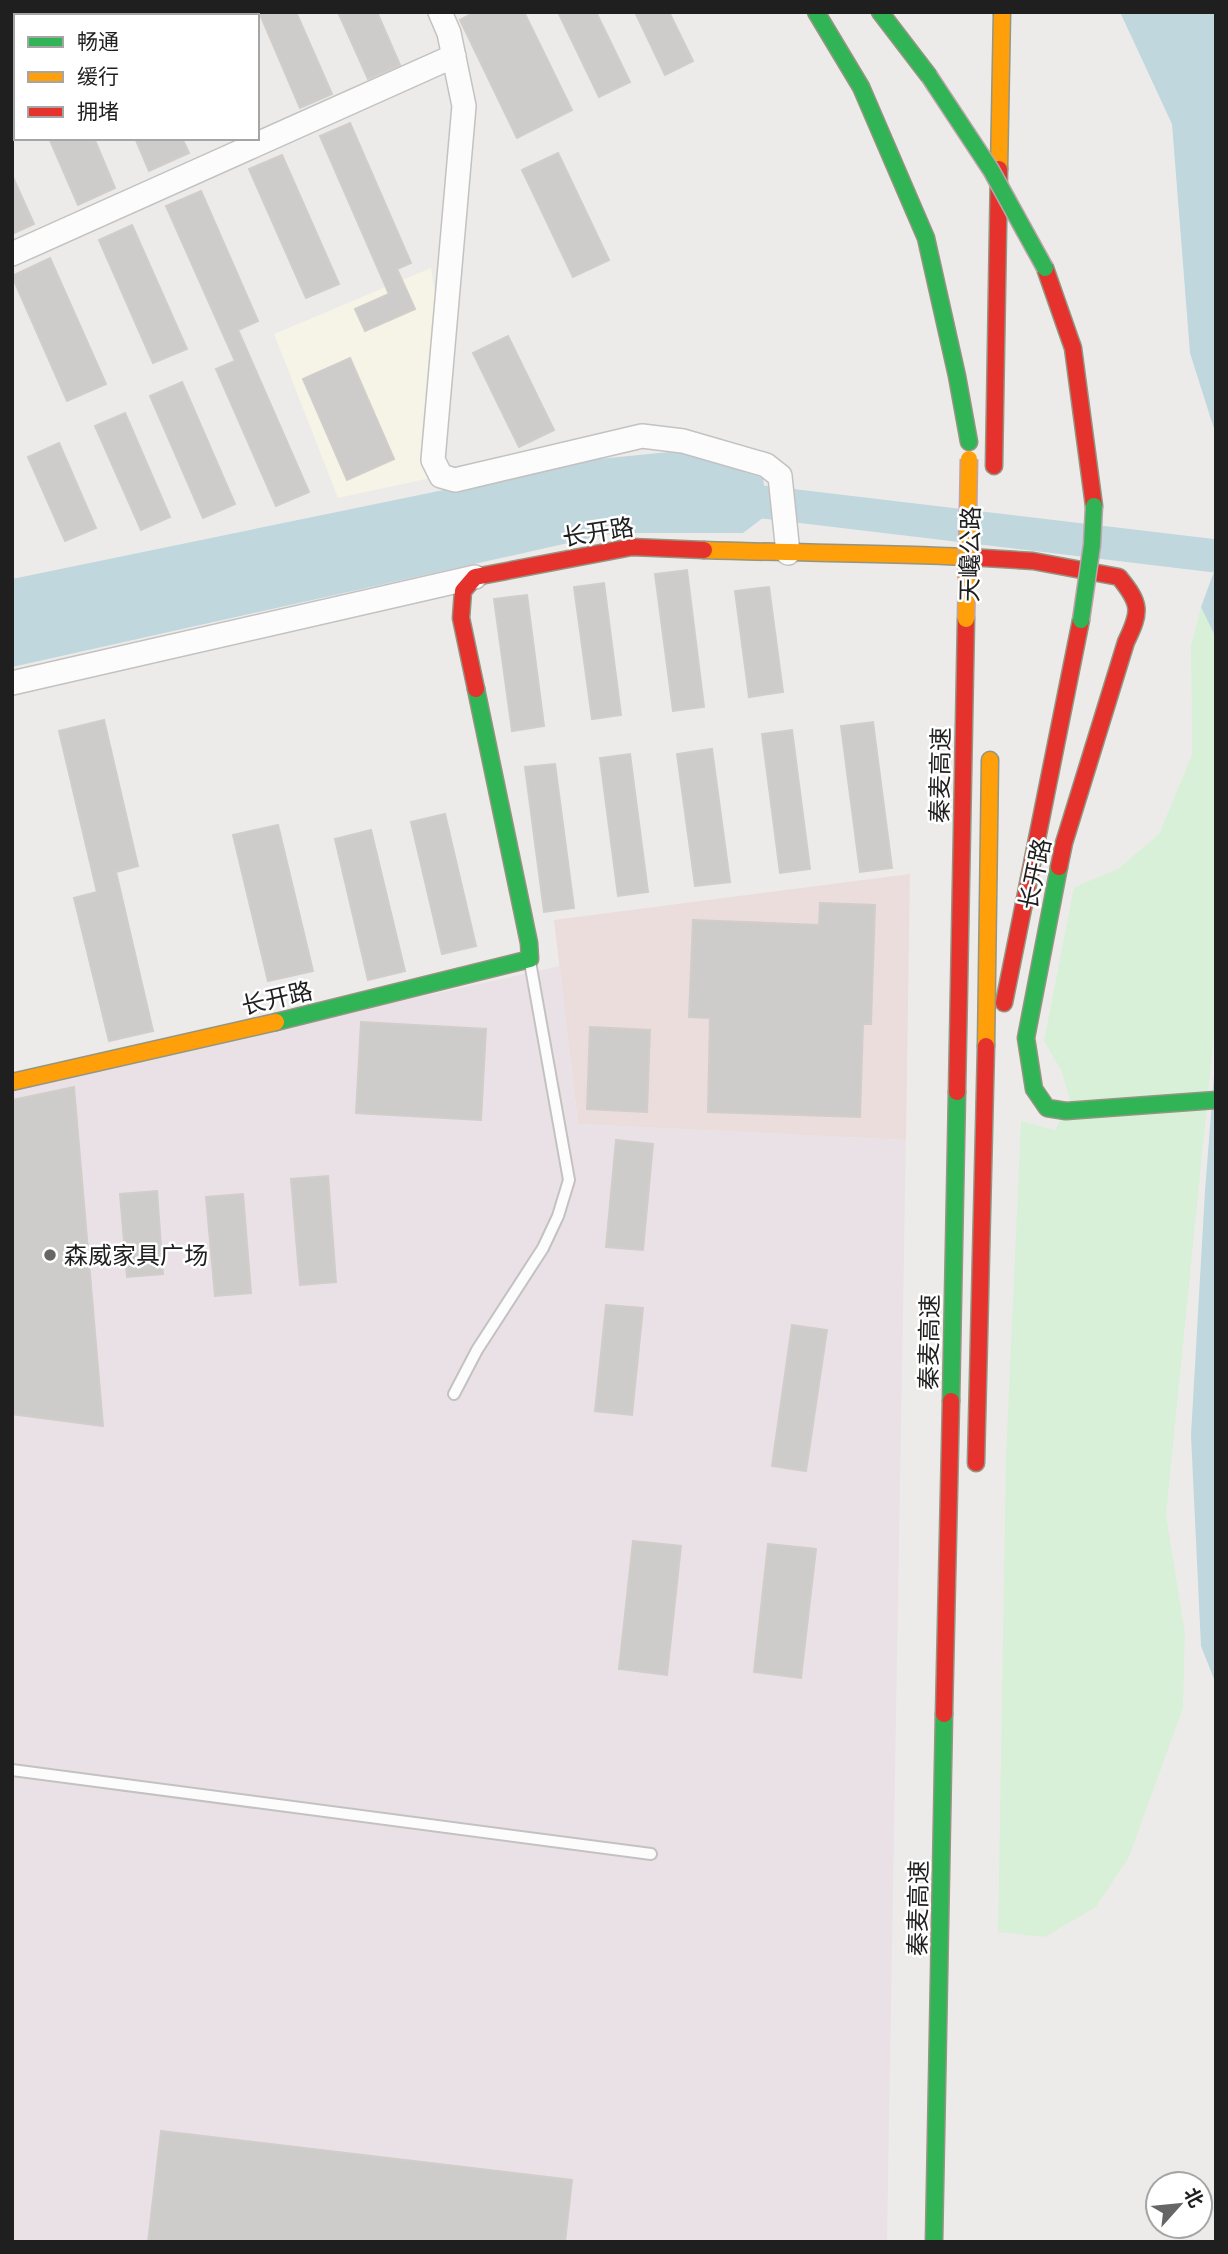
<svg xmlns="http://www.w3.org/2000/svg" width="1228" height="2254" viewBox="0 0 1228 2254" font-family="'PT Sans','Noto Sans SC',sans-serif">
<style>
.commercial{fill:#eadddc}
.industrial{fill:#eae1e7}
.education{fill:#f5f4e6}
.park{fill:#d9f0d8}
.water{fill:#bfd7dd}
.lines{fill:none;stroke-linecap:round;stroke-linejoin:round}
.river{stroke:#bfd7dd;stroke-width:33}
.building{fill:#ceccca;stroke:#d0cdca;stroke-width:2}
.lane-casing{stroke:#c3c2c1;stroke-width:14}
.street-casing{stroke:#c3c2c1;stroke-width:26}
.fast-casing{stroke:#949582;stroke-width:19}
.slow-casing{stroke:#949582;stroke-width:19}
.jam-casing{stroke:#949582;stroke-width:19}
.lane{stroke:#fcfcfc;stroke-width:10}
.street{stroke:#fcfcfc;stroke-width:23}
.fast{stroke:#30b455;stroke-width:16}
.slow{stroke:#ff9f0a;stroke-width:16}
.jam{stroke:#e5322d;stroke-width:16}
.fast-bridge-casing{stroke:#bfa2ac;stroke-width:19;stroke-linecap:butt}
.slow-bridge-casing{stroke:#bfa2ac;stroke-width:19;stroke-linecap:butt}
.fast-bridge{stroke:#30b455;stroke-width:16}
.slow-bridge{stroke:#ff9f0a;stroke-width:16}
.poi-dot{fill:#676666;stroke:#fff;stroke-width:2.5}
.labels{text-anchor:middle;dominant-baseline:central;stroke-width:5;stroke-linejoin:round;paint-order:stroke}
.street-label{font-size:24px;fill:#1f1f1f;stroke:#fff}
.poi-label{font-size:24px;fill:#1f1f1f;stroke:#fff;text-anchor:start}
</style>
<rect width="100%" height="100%" fill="#edebe9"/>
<!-- commercial -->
<path class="commercial" d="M910,874L906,1140L578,1124L554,920Z"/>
<!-- industrial -->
<path class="industrial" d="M560,966L578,1124L906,1140L887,2242H12V1087Z"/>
<!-- education -->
<path class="education" d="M431,268L440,326L430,478L338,498L274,334Z"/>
<!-- park -->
<path class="park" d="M1201,607L1216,638V1015L1166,1515L1185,1633L1183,1708L1129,1857L1096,1907L1045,1937L998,1932L1006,1456L1021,1121L1055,1130L1070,1101L1062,1072L1044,1041L1074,887L1118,869L1159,834L1192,755L1191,646Z"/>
<!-- water -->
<path class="water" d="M1120,12H1216V435L1190,353L1172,124Z
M679,451L763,478L768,514L743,533H613L12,667V579L589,460Z
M1216,566V638L1201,607Z
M1216,1049V1684L1201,1646L1191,1435L1205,1191Z"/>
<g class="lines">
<!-- river -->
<path class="river" d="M722,497L1216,556"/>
</g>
<!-- building -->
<path class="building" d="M259,12H296L332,94L300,108Z
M338,12H377L400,65L368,79Z
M475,12H524L572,110L517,138L460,20Z
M558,12H596L630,82L599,97Z
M635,12H669L693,61L665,75Z
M350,123L411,263L397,269L415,309L365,331L355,309L389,294L320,136Z
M49,138H94L115,188L78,205Z
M135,138H182L189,153L149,171Z
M558,153L609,260L573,277L522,170Z
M282,155L339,284L306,298L249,169Z
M12,175L34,224L12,234Z
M201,191L258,321L238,330L309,492L276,506L216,369L235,361L166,206Z
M132,225L187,349L153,363L99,240Z
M50,258L106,384L67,401L12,276Z
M508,336L554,430L519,447L473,353Z
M350,358L394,459L347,480L303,379Z
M182,382L235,504L203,518L150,396Z
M125,413L170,517L141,530L95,426Z
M59,443L96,528L65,541L28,457Z
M687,570L704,707L673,711L655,574Z
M604,583L621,715L592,719L574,587Z
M769,587L783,692L749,697L735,591Z
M527,595L544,726L512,731L494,599Z
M104,720L138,866L116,872L153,1031L109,1041L74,898L97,892L59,731Z
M873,722L892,868L860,872L841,726Z
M792,730L810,869L780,873L762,734Z
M712,749L730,882L695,886L677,754Z
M630,754L648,892L618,896L600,758Z
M555,764L574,908L544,912L525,767Z
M445,814L476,946L442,954L411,822Z
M278,825L313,971L268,981L233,835Z
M371,830L405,971L368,980L335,839Z
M820,903L875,905L871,1024H863L860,1117L708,1112L710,1018L689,1017L693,920L819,925Z
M361,1022L486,1029L481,1120L356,1113Z
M590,1027L650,1030L647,1112L587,1109Z
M74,1087L103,1426L12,1414V1100Z
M616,1140L653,1144L643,1250L606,1247Z
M328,1176L336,1282L300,1285L291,1179Z
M157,1191L163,1274L127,1277L120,1194Z
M243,1194L251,1293L215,1296L206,1197Z
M606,1305L643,1308L632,1415L595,1411Z
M792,1325L827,1330L806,1471L772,1466Z
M633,1541L681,1546L667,1675L619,1669Z
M768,1544L816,1549L801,1678L754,1672Z
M161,2131L572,2180L565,2242H148Z"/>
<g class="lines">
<!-- lane casing -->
<g class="lane-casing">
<path id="lane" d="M454,1394L477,1350L543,1248L558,1216L569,1180L530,962
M12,1770L651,1854"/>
</g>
<!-- street casing -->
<g class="street-casing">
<path id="street" d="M440,12L449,33L464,106L433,460L441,476L455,480L642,436L683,441L766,465L780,476L788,553
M12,254L454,56
M12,683L475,577"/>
</g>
<!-- fast casing -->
<g class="fast-casing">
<path id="fast" d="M816,12L861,87L926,238L957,376L969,442
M880,12L929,76
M1059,867L1026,1038L1034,1089L1047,1108L1066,1111L1216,1100
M276,1022L530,959L529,943L476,689
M951,1401L957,1092
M934,2242L944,1714"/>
</g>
<!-- slow casing -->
<g class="slow-casing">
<path id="slow" d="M999,169L1002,12
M704,550C792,553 879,553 968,557
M986,1046L990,760
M12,1082L276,1022"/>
</g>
<!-- jam casing -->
<g class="jam-casing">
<path id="jam" d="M1045,268L1073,348L1094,506
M994,466L999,169
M968,557L1033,561L1119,577C1141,604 1141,611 1126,642L1064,843L1059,867
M476,689L461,618L463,591L475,577L632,547L704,550
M1004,1003L1081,620
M957,1092L966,619
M976,1463L986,1046
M944,1714L951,1401"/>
</g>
<!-- lane -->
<use href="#lane" class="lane"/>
<!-- street -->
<use href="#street" class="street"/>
<!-- fast -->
<use href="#fast" class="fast"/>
<!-- slow -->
<use href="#slow" class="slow"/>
<!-- jam -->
<use href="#jam" class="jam"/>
<!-- fast-bridge casing -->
<g class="fast-bridge-casing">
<path id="fast-bridge" d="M929,76L991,170L1045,268
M1081,620L1092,545L1094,506"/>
</g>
<!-- slow-bridge casing -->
<g class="slow-bridge-casing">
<path id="slow-bridge" d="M966,619L969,459"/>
</g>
<!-- fast-bridge -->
<use href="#fast-bridge" class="fast-bridge"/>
<!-- slow-bridge -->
<use href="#slow-bridge" class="slow-bridge"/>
</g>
<!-- markers -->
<circle class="poi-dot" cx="50" cy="1255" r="7"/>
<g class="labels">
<!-- street labels -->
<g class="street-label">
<text transform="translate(598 532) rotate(-9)">长开路</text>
<text transform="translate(970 554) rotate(-89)">天巉公路</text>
<text transform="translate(940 775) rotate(-89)">秦麦高速</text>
<text transform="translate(1035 874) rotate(-78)">长开路</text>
<text transform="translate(277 998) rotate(-13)">长开路</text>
<text transform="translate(929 1342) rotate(-89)">秦麦高速</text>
<text transform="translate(918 1908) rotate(-89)">秦麦高速</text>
</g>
<!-- poi labels -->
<g class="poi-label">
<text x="64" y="1255">森威家具广场</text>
</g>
</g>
<!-- border -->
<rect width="1228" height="2254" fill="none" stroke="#1f1f1f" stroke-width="28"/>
<!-- legend -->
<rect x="14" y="14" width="245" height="126" fill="#ffffff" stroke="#a5a5a5" stroke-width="2"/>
<rect x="28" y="37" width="35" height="10" fill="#30b455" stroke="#a5a5a5" stroke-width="2"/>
<text x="77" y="49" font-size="21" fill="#1f1f1f">畅通</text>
<rect x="28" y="72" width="35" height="10" fill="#ff9f0a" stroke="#a5a5a5" stroke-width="2"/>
<text x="77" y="84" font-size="21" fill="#1f1f1f">缓行</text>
<rect x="28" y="107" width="35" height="10" fill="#e5322d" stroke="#a5a5a5" stroke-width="2"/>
<text x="77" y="119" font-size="21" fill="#1f1f1f">拥堵</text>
<!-- north arrow -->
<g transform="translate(1179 2205) rotate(63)"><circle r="33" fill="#ffffff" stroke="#a5a5a5" stroke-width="2"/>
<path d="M0-5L12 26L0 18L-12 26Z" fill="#676666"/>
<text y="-10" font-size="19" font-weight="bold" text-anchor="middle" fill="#1f1f1f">北</text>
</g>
</svg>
